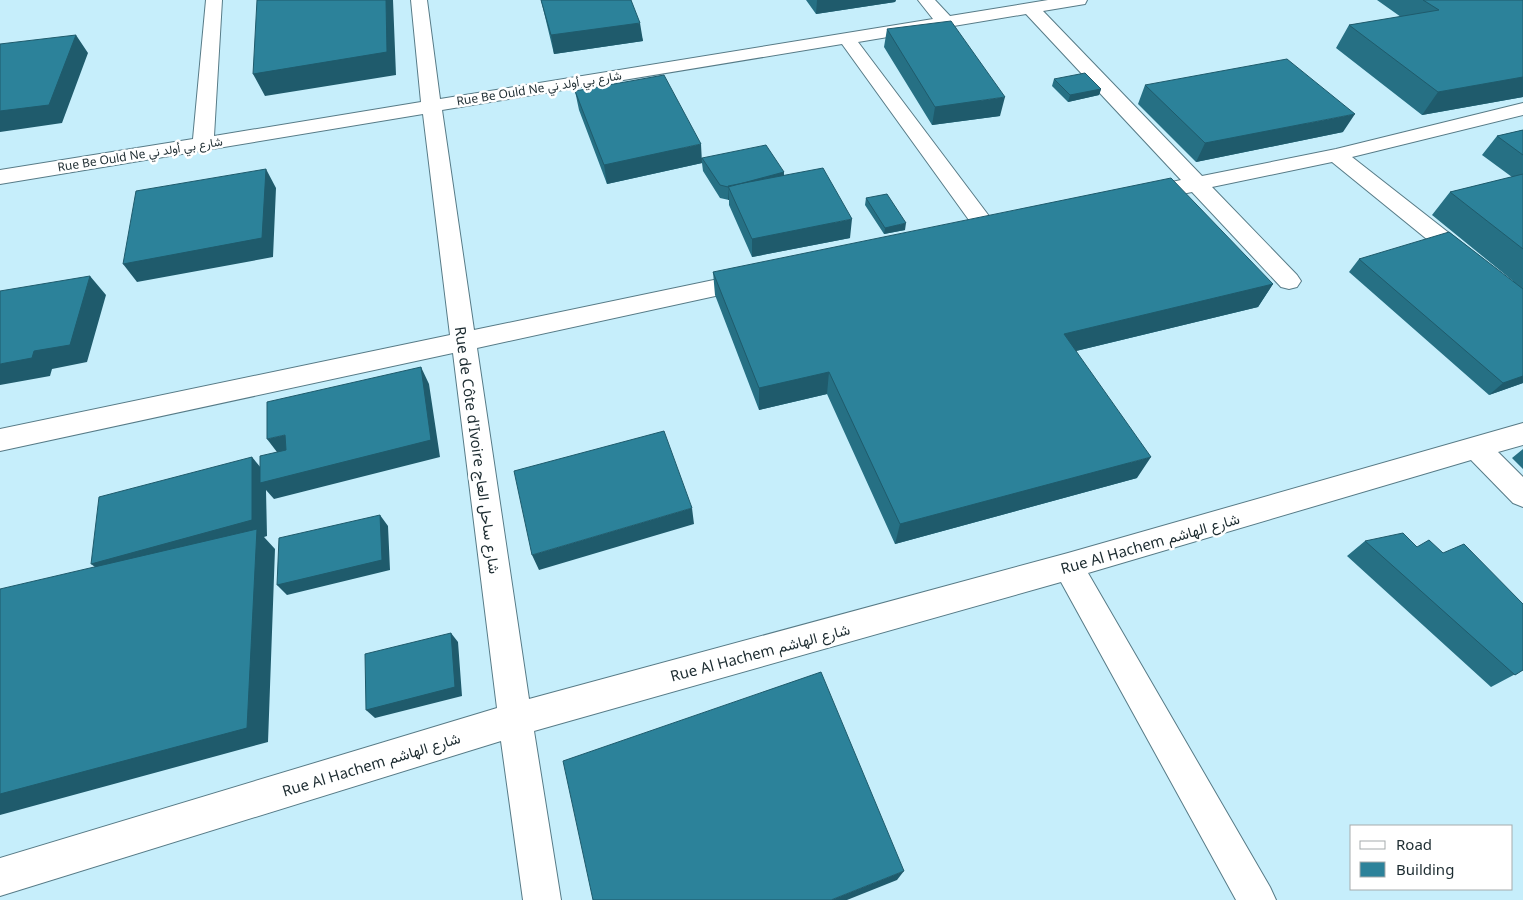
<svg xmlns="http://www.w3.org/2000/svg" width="1523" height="900" viewBox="0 0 1523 900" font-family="'Noto Sans',Vazirmatn,sans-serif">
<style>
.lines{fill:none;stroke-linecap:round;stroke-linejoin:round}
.minor-casing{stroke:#577b87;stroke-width:2}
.minor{fill:#fff;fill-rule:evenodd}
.wall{fill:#267084}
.shaded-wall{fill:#1f5b6c}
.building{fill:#2c829a;stroke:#1f5b6c}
.labels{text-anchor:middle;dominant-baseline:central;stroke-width:5;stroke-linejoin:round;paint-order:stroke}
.far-street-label{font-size:12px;fill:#1d2c31;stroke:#fff}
.street-label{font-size:15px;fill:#1d2c31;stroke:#fff}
</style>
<rect width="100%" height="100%" fill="#c6eefb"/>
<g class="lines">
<!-- minor casing -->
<g class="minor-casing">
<path id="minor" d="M206,0H222L214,136L421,102L411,0H427L440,99L933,19L918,0H935L950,16L1048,0H1087L1085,4L1043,11L1202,176L1336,149L1523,103V115L1352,157L1523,291V313L1514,310L1332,162L1212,187L1297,275L1301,281L1297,287L1289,289L1281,287L1192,192L1143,202L1135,200L1132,195L1135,190L1181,180L1026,14L858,42L995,224L998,229L995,234L987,236L979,234L842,44L442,110L474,330L752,272L760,274L764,280L760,286L752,288L477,348L529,699L1068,553L1523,423V445L1498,452L1523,477V507L1513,503L1471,460L1088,573L1270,887L1276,900H1236L1061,582L534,731L561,900H523L501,741L0,896V858L497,708L453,353L0,451V429L450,335L423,114L0,184V170L193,139Z"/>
</g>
<!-- minor -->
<use href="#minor" class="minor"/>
</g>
<!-- wall -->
<path class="wall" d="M541,0H631L643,41L554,54Z
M806,0H896L895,2L816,14Z
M1377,0H1523V97L1422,115L1336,48L1349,25L1401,17Z
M887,29L1000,116L932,125L884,47Z
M1054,79L1101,89L1099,95L1068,102L1052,86Z
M1145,85L1343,132L1196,162L1138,104Z
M575,91L702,158L784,172V176L850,238L752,257L729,205V200L720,198L703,171L702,163L607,184L579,110Z
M1523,130V383L1489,395L1349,272L1359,259L1513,281L1432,215L1450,192L1512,177L1482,155L1497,136Z
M866,198L905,230L884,234L865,205Z
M713,272L1273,284L1258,307L1076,351L1137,478L895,544L827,394L759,410L715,295Z
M1523,449V469L1512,458Z
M1365,541L1417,547L1443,553L1523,670L1491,687L1347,556Z"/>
<!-- shaded-wall -->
<path class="shaded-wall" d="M386,0H393L396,75L265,96L253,74Z
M817,0H896L895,2L816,14Z
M640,23L643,41L554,54L551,35Z
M76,35L88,53L62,123L0,132V111Z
M1523,77V97L1422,115L1438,92Z
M1101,89L1099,95L1068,102L1070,95Z
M1005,97L1000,116L932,125L935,107Z
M1355,114L1343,132L1196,162L1205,143Z
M701,144L702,163L607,184L604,165Z
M266,169L276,188L273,257L137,282L123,264Z
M784,172L783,185L729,186Z
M728,186L729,200H728Z
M852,219L850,238L752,257V239Z
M906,223L905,230L884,234L885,228Z
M90,276L106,295L87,362L52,369L50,376L0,385V364L34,351Z
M1273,284L1258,307L1055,356L1064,334Z
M421,367L429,384L440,457L274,499L266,490L267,536L264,537L275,549L268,742L0,815V794L111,579L91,564L252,457L266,474Z
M829,372L827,394L759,410V388Z
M1523,376V383L1489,395L1503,383Z
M285,435L298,452L280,456L267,439Z
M1151,457L1137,478L895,544L900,524Z
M692,508L694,524L539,570L532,555Z
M380,515L388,526L390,570L287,595L277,585Z
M451,633L458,642L462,696L375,718L366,710Z
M904,871L897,880L847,900H831Z"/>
<!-- building -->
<path class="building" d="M257,0H386L387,52L253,74Z
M541,0H631L640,23L551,35Z
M1423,0H1523V77L1438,92L1349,25L1439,10Z
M951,21L1005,97L935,107L887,29Z
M76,35L49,105L0,111V44Z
M1287,59L1355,114L1205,143L1145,85Z
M1085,73L1101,89L1070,95L1054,79Z
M664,75L701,144L604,165L575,91Z
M1523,130V155L1497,136Z
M766,145L784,172L728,187L720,185L702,158Z
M823,168L852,219L752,239L728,186Z
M266,169L262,238L123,264L136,191Z
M1523,174V249L1450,192Z
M1171,178L1273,284L1064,334L1151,457L900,524L829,372L759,388L713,272Z
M887,194L906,223L885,228L866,198Z
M1449,232L1523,289V376L1503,383L1359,259Z
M90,276L70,345L34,351L32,358L0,364V291Z
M421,367L431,440L260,483V456L286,450L285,435L267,439V402Z
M664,431L692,508L532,555L514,471Z
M252,457V520L91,564L99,497Z
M380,515L382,560L277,585L279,538Z
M257,529L247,728L0,794V589Z
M1403,533L1417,547L1429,540L1443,553L1464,544L1523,604V670L1515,675L1365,541Z
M451,633L455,687L366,710L365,654Z
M821,672L904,871L831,900H593L563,761Z"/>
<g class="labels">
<!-- far-street labels -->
<g class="far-street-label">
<text transform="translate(539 88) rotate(-9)">Rue Be Ould Ne شارع بي أولد ني</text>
<text transform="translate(140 154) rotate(-9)">Rue Be Ould Ne شارع بي أولد ني</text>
</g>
<!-- street labels -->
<g class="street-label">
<text transform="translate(478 450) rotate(82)">Rue de Côte d'Ivoire شارع ساحل العاج</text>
<text transform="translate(1150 543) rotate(-16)">Rue Al Hachem شارع الهاشم</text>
<text transform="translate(760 652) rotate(-15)">Rue Al Hachem شارع الهاشم</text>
<text transform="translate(371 764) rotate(-17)">Rue Al Hachem شارع الهاشم</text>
</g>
</g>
<!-- legend -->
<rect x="1350" y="825" width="162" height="65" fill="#ffffff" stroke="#a5abad"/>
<rect x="1360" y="841" width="25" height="8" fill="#ffffff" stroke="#a5abad"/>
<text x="1396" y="850" font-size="15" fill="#1d2c31">Road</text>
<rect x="1360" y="862" width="25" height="15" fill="#2c829a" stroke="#a5abad"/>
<text x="1396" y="875" font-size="15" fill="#1d2c31">Building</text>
</svg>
